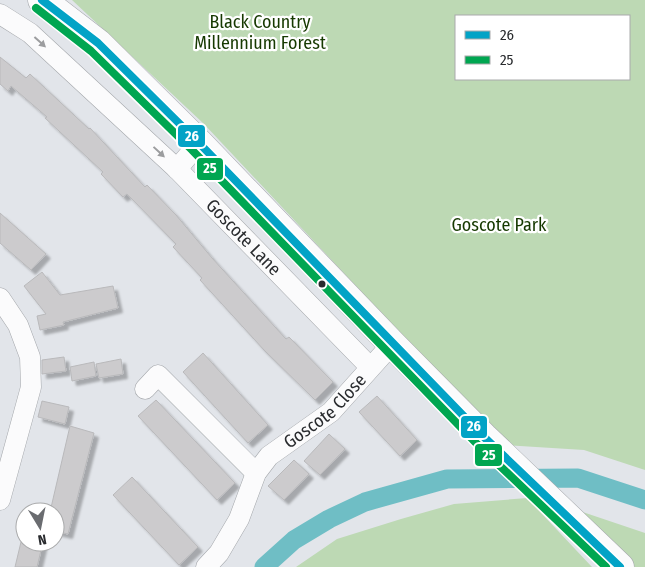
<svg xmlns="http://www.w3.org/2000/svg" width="645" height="567" viewBox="0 0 645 567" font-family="'Fira Sans Condensed',sans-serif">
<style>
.green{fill:#bdd9b4;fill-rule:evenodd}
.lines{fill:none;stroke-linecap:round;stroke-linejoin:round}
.canal{stroke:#6fbec5;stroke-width:19}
.building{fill:#cccbcd;stroke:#b9b9bb;filter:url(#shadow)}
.street-casing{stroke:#a4a7ab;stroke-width:21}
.secondary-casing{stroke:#a4a7ab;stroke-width:29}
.street{stroke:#fbfbfc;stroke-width:20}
.secondary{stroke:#fbfbfc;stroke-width:28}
.bus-1-casing{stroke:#fff;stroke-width:11}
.bus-2-casing{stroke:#fff;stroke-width:11}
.bus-1{stroke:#02a3c6;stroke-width:8}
.bus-2{stroke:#00a651;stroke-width:8}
.oneway{fill:#9c9d9f}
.bus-dot{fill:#292b2e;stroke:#fff;stroke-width:2}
.labels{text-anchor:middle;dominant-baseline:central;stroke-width:4.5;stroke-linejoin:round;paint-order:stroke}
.park-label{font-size:18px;fill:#163900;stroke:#fff}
.street-label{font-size:18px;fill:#292b2e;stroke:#fff}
.line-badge{stroke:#fff;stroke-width:2}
.badge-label{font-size:14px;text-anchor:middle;font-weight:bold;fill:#fff}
</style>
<defs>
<filter id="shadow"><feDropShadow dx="4.5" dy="4.5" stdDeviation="1" flood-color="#0004"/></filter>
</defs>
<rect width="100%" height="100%" fill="#e2e5ea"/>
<!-- green -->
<path class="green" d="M72,0H645V470L584,450L505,445L204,124ZM456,16H629V79H456Z
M527,498L592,567H296L337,539L401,519L454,504Z
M550,501L645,533V567H635Z"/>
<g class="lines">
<!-- canal -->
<path class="canal" d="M264,567L294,540L329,519L365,502L447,479L578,478L645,500"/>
</g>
<!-- building -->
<path class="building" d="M0,57L26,78L30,74L89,129L90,128L145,187L147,185L176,215L212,258L286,339L289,337L333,382L315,400L264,350L211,292L200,280L202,278L173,247L176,244L127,194L123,197L101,174L103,172L45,118L47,117L11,86L8,91L0,84Z
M0,213L46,254L31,270L0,243Z
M42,272L60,295L113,286L118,308L63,322L64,325L40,330L37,316L46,314L24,286Z
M203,353L268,425L248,443L183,372Z
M64,357L66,371L42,374V360Z
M121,359L123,374L99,378L96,364Z
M94,362L96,376L72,381L70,367Z
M377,396L417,440L400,456L359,412Z
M156,400L235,483L217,500L138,416Z
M42,401L69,407L65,424L38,417Z
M70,426L94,433L68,534L55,531V512H50Z
M329,434L345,449L320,475L304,461Z
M294,460L309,474L284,500L268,486Z
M132,477L198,547L179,565L113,495Z
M21,542H43L37,567H15Z"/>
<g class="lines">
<!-- street casing -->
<g class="street-casing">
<g id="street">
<path id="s1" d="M0,14L30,33L177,169L370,367"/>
<path d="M177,169L199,143"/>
<path d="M0,298L18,325L30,357L31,387L0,500"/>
<path d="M145,389L158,375L256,473"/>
<path id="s2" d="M206,567L219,553L239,519L256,473L269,456L331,412L392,344"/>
</g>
</g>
<!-- secondary casing -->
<g class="secondary-casing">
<path id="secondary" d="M42,0L98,43L199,143L392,344L484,437L620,567"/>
</g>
<!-- street -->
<use href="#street" class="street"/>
<!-- secondary -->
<use href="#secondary" class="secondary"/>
<!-- bus-1 casing -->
<g class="bus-1-casing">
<path id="bus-1" d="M42,0L98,43L199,143L484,437L620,567"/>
</g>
<!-- bus-2 casing -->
<g class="bus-2-casing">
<path id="bus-2" d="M36,8L91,51L192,150L477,444L606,567"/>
</g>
<!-- bus-1 -->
<use href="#bus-1" class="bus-1"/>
<!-- bus-2 -->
<use href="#bus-2" class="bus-2"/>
</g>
<!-- one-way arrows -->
<defs><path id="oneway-solid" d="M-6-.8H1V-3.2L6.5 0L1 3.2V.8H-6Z" transform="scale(1.25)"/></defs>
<g class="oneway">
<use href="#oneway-solid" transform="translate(40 42) rotate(42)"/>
<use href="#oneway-solid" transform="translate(159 152) rotate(43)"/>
</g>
<!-- markers -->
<circle class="bus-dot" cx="322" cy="284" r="4.5"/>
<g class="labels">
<!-- park labels -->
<g class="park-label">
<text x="260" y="22">Black Country<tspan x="260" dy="21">Millennium Forest</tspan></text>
<text x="499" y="225">Goscote Park</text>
</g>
<!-- street labels -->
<g class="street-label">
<text stroke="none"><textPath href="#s1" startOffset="331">Goscote Lane</textPath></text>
<text stroke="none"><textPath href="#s2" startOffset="201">Goscote Close</textPath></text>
</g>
</g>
<g class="line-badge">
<rect x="177" y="124" width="29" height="24" rx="5" fill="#02a3c6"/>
<rect x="196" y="157" width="28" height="24" rx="5" fill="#00a651"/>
<rect x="460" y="415" width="28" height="24" rx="5" fill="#02a3c6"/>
<rect x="474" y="443" width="29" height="24" rx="5" fill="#00a651"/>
</g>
<g class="badge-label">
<text x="192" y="141">26</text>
<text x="210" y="173">25</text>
<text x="474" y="431">26</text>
<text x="489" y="460">25</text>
</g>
<!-- legend -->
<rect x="455" y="15" width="175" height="65" fill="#ffffff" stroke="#a9aaab"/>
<rect x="465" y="31" width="25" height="8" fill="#02a3c6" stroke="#a9aaab"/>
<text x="500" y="40" font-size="15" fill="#292b2e">26</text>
<rect x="465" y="56" width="25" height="8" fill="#00a651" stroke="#a9aaab"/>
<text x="500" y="65" font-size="15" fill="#292b2e">25</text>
<!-- north arrow -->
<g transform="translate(40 527) rotate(170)"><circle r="24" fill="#ffffff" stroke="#a9aaab"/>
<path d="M0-4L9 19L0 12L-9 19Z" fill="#6a6c70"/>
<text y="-8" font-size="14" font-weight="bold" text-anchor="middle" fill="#292b2e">N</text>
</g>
</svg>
